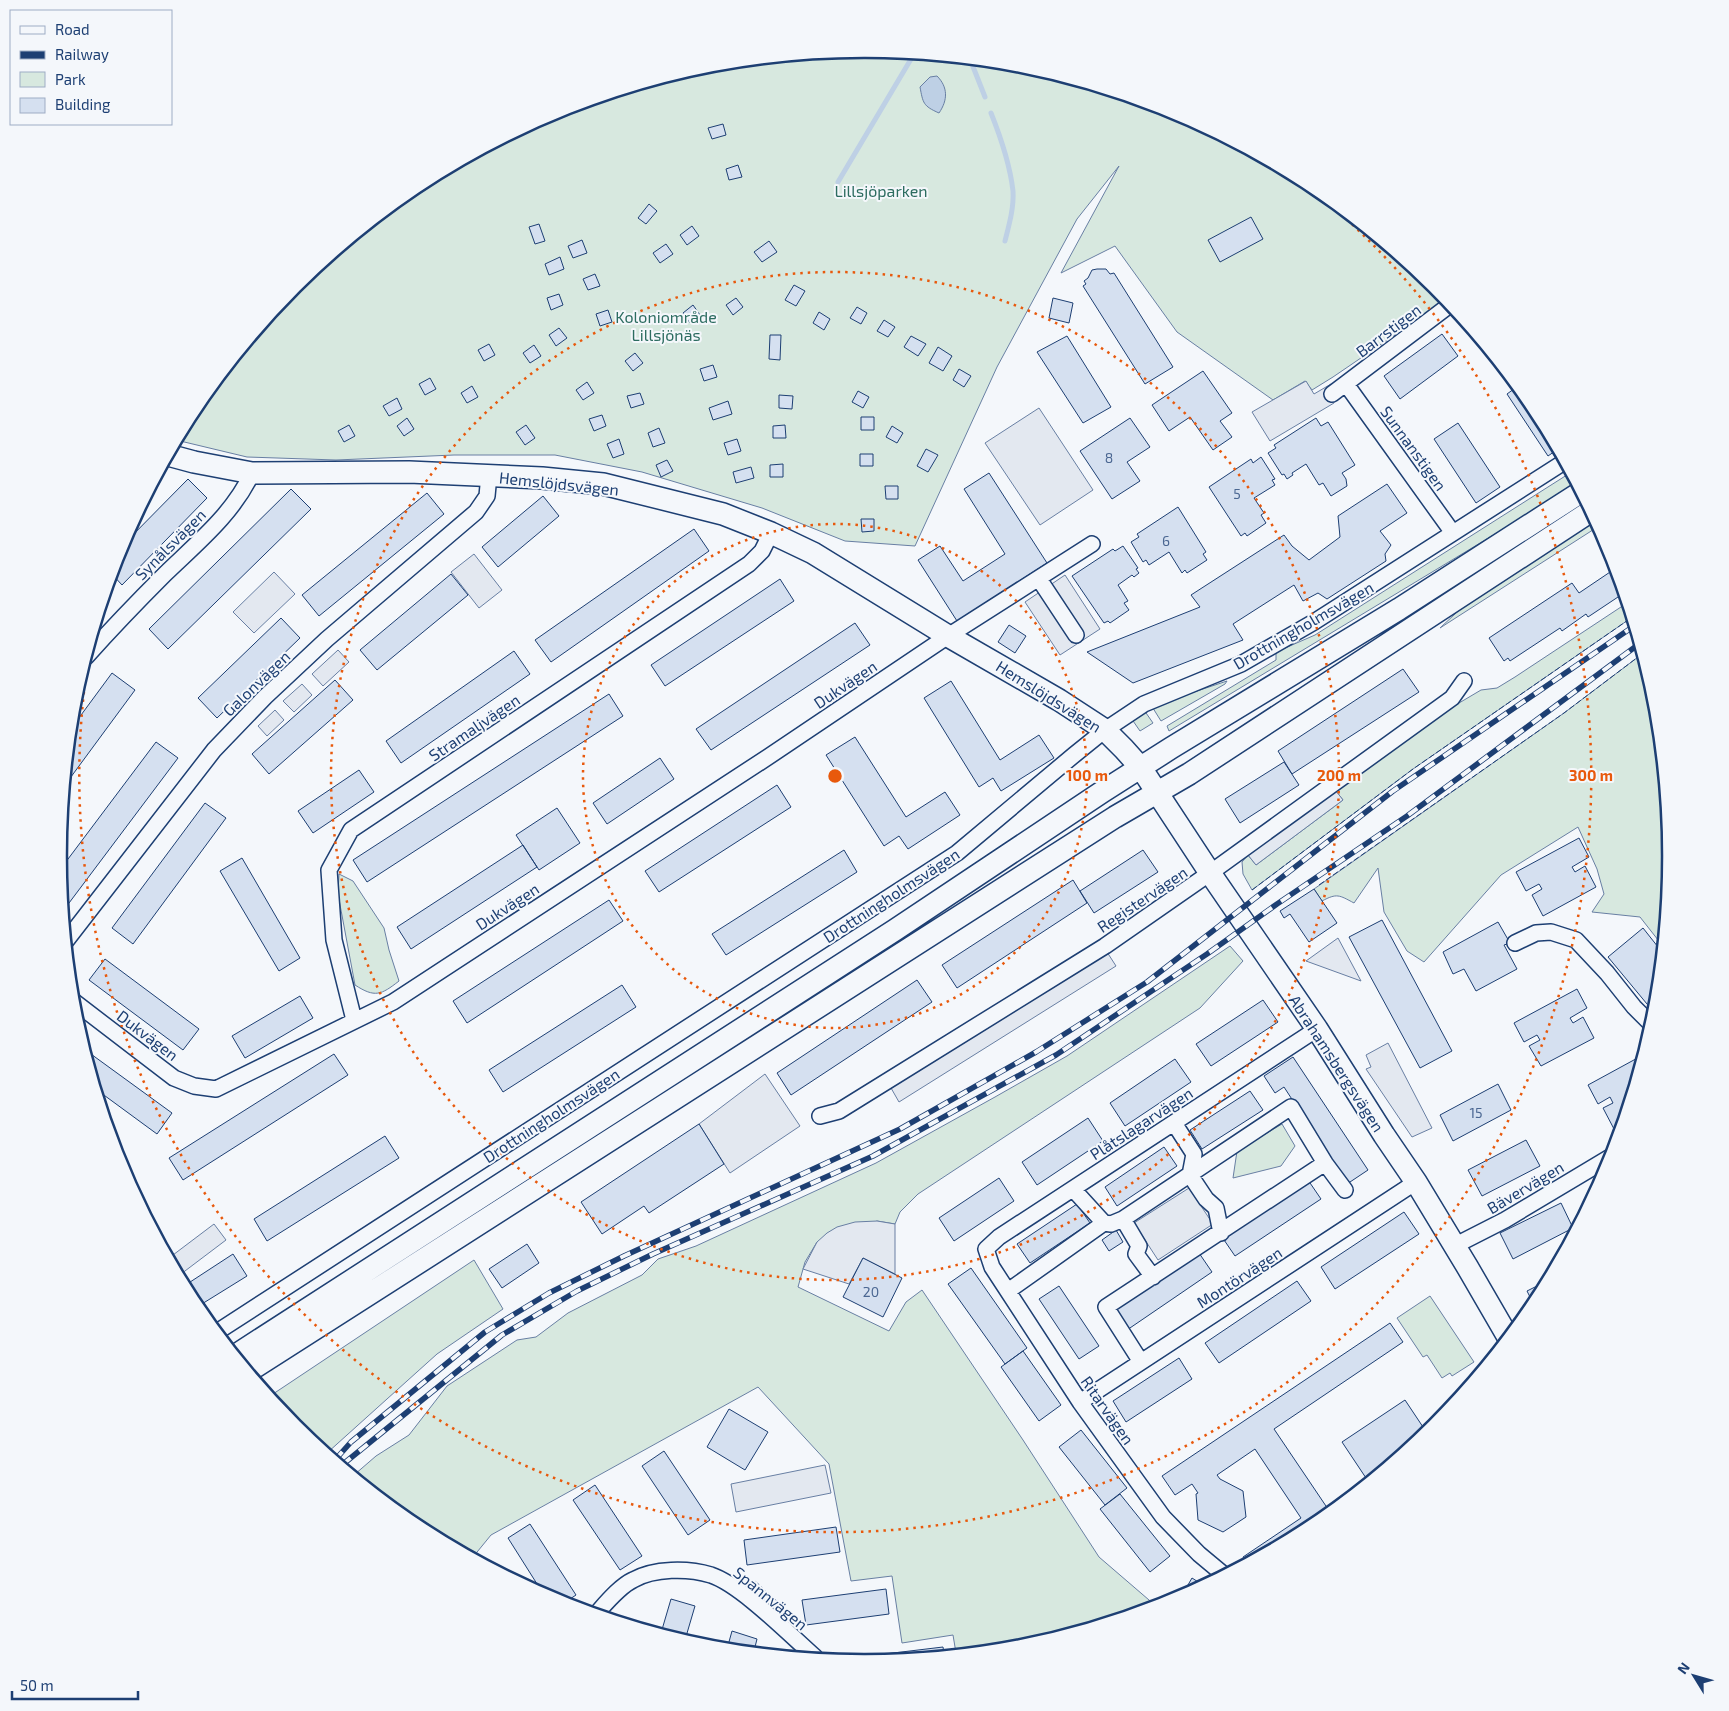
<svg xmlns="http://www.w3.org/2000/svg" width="1729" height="1711" viewBox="0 0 1729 1711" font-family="'Exo 2',sans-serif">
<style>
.green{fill:#d7e8df;stroke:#687fa3}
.parking{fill:#e3e8f0;stroke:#687fa3}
.water{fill:#bed0e5;stroke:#687fa3}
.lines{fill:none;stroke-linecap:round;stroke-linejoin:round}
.stream{stroke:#bed0e5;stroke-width:5}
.building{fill:#d5e0f0;stroke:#1d3f73}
.street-casing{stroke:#1d3f73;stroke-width:18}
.secondary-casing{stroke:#1d3f73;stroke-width:24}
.street{stroke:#f4f7fb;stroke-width:15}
.secondary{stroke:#f4f7fb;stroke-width:21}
.rail-casing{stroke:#1d3f73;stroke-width:5.5}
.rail{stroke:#f4f7fb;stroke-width:4;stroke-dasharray:11;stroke-linecap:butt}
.fence{stroke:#1d3f73;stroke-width:1;stroke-dasharray:6 2.5;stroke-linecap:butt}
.ring{fill:none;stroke:#e8590c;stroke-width:2.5;stroke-dasharray:2.5 5}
.labels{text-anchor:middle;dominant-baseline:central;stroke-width:4;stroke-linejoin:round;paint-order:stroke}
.number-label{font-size:14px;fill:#4b6792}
.park-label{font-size:16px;fill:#2c6c60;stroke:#f4f7fb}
.street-label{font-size:16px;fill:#1d3f73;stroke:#f4f7fb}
.rim{fill:none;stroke:#1d3f73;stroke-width:2.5}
.centre{fill:#e8590c;stroke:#f4f7fb;stroke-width:2.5}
.ring-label{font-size:15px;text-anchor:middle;font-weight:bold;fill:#e8590c;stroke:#f4f7fb;stroke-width:4;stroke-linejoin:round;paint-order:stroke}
</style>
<rect width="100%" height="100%" fill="#f4f7fb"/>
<!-- green -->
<path class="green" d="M865,49L1022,64L1173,110L1313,185L1432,282L1443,302L1333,377L1312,390L1305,381L1273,400L1177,332L1115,246L1061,273L1119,166L1077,219L997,367L915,546L845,541L762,508L642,472L555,455H454L336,460L247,457L176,440L194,407L294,285L417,185L552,112L612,97L616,92L707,64Z
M1570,473L1576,483L1500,531L1169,731L1167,726L1276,660V652L1315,635Z
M1595,519L1599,526L1440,628L1470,600Z
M1627,603L1631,618L1413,769L1252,890L1243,874L1242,862L1248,855L1256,865L1343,800L1336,791L1454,706L1481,690L1497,688L1515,677Z
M1642,654L1656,698L1671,856L1662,945L1640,917L1592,912L1604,894L1597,869L1578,827L1501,875L1424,962L1407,951L1384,912L1378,868L1354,903C1339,895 1337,893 1322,901L1314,889L1564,713Z
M1227,681L1225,684L1161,721L1151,705L1182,696Z
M1144,710L1153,723L1140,731L1131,718Z
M339,874L353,881L384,928L389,950L399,981C381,995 375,998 355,985L338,894Z
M1230,946L1243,961L1200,1008L918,1194L900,1212L895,1224L877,1221L817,1242L805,1262L798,1287L889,1331L906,1302L922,1290L1023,1440L1099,1557L1156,1606L1022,1647L956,1653L953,1635L902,1643L892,1576L851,1581L829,1464L758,1387L491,1535L473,1557L416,1526L354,1475L376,1456L409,1435L447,1386L517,1340L536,1337L568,1313L642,1275L658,1259L696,1246L876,1163L995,1097L1067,1056Z
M1282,1124L1295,1146L1281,1166L1233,1178L1237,1151Z
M474,1260L503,1309L437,1354L327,1453L294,1426L270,1396Z
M1430,1296L1474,1362L1452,1376L1450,1373L1442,1378L1427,1355L1423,1357L1397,1318Z"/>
<!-- parking -->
<path class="parking" d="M1306,381L1314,394L1331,384L1334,403L1270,441L1252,412Z
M1039,408L1093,490L1040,525L985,443Z
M474,554L502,590L479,608L451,572Z
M274,572L295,594L254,633L233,612Z
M1065,575L1100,629L1060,655L1025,602Z
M338,650L349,662L323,686L312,674Z
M302,684L312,695L294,712L283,701Z
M275,710L284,720L267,736L258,726Z
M1336,791L1343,800L1256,865L1248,855Z
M1338,938L1361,981L1306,961Z
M1107,952L1116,966L899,1102L891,1088Z
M1388,1043L1432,1128L1412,1137L1366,1069L1371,1067L1366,1055Z
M765,1074L800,1126L730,1173L699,1124Z
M1189,1188L1213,1224L1158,1260L1134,1223Z
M877,1221L895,1224V1274L863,1258L849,1284L803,1269L817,1242L827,1233L837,1227L855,1222Z
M214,1224L226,1240L181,1274L169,1258Z
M825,1465L831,1493L736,1512L731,1484Z"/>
<!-- water -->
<path class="water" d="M937,76C948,87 948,100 939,113C923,106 923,103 920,87L930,77Z"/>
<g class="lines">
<!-- stream -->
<path class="stream" d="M970,59L985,97
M991,113C1001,138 1010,165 1013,191C1014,208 1009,225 1005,241
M838,182L914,54"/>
</g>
<!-- building -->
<path class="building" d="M723,124L726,135L712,139L708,128Z
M738,165L742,177L729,180L726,169Z
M649,204L657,211L646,224L638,218Z
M1251,217L1263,239L1220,262L1208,240Z
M539,224L545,241L535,244L529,227Z
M692,226L699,236L687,245L680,235Z
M582,240L587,253L573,258L568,246Z
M769,241L777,252L762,262L754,252Z
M666,244L673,254L660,263L653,253Z
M560,257L564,269L549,275L545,264Z
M1097,269H1106L1110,274L1114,273L1173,367L1145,384L1083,286L1086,284L1084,281L1088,278L1092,270Z
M595,274L600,286L588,290L583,279Z
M794,285L805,291L796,306L785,300Z
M559,294L563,305L551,310L547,298Z
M736,298L743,307L733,315L726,305Z
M1053,298L1073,303L1069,323L1049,318Z
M693,305L700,315L690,323L683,313Z
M857,307L867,313L861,324L850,318Z
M608,310L612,322L600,326L596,314Z
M819,312L830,319L824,330L813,323Z
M884,320L895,327L888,337L877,331Z
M559,328L567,338L556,346L549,335Z
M1442,334L1458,356L1400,399L1384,376Z
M770,335H781L780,360L769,359Z
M911,336L926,344L918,356L904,347Z
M1067,336L1111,407L1083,423L1037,352Z
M489,344L495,355L484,361L478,350Z
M534,345L541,356L530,363L523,353Z
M938,347L952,356L943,371L929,363Z
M635,353L643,363L633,371L625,361Z
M713,365L717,377L704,381L700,369Z
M959,369L971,376L964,387L953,380Z
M1203,371L1232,413L1220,421L1232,437L1213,450L1190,417L1169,431L1152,405Z
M430,378L436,389L425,395L419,384Z
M587,382L594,393L583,400L576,390Z
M472,386L478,397L467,403L461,393Z
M1518,386L1535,408L1558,449L1548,456L1507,394Z
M858,391L869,397L863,408L852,402Z
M640,393L644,404L631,408L627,396Z
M779,395L793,396L792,409L779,408Z
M397,398L402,409L389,416L383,406Z
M728,401L732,414L713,420L709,408Z
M602,415L606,426L594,431L589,419Z
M861,417H874V430H861Z
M407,418L414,429L404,436L397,426Z
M1130,418L1150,447L1127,462L1140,481L1112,499L1080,451Z
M1316,418L1321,426L1328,422L1355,465L1342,473L1346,479L1347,486L1331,496L1323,483L1319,485L1306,464L1292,473L1293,475L1287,479L1284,474L1282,475L1268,453L1276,448L1274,445Z
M1458,423L1500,487L1476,503L1434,439Z
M349,425L355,436L344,442L338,431Z
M526,425L535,438L525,445L516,432Z
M785,425L786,438H773V426Z
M892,426L903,433L897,443L886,437Z
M659,428L665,443L653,447L648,433Z
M619,439L624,454L613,458L607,444Z
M737,439L741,451L728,455L724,443Z
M926,449L938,455L928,472L917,466Z
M860,454H873V466H860Z
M1261,457L1275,479L1272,480L1275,485L1254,498L1264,513L1261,515L1266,523L1247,536L1245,533L1241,536L1209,487L1251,459L1253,463Z
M667,460L673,471L661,477L656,465Z
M783,464V477H770V465Z
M751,467L754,478L736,483L733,472Z
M989,473L1047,563L957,621L918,560L940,546L963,581L1005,554L964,489Z
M188,479L207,498L122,585L111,573L118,550Z
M1387,484L1407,513L1380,531L1391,545L1385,554L1386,561L1327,599L1318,593L1303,601L1294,585L1233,624L1243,640L1133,683L1087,652L1200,607L1191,595L1284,535L1292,546L1309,560L1340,537L1338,516Z
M885,486H898V499H886Z
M291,489L311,509L168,649L149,629Z
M427,493L444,514L319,616L302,595Z
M543,496L559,516L498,567L482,547Z
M1178,507L1206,552L1203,554L1207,560L1187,573L1185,570L1182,573L1169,552L1149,565L1146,560L1143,562L1131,542L1139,537L1137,534Z
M861,519H874V531L862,532Z
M694,529L709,551L551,662L535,640Z
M1123,546L1138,568L1136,569L1139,573L1134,577L1132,575L1118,585L1128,601L1124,603L1129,610L1110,623L1108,621L1104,623L1072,576L1113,549L1115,551Z
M1616,568L1624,593L1588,617L1586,614L1562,631L1560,628L1510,661L1508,658L1504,661L1489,638L1572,583L1579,593Z
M451,574L468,595L377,670L360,650Z
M780,579L794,601L665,686L651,665Z
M281,618L300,638L217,718L198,698Z
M855,623L870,645L711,750L696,729Z
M1009,625L1026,636L1015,653L998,642Z
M514,651L530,674L401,763L386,741Z
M1403,669L1419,692L1292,774L1278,751Z
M112,673L135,690L65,785L70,730Z
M335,680L353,700L269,774L252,754Z
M951,681L1000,760L1039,735L1054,758L1001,791L993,778L979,787L924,698Z
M609,694L623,716L367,882L353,860Z
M855,737L906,817L945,792L960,815L908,849L899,836L884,846L826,755Z
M156,742L178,758L63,911L59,871Z
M660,758L674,779L607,824L593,803Z
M1284,762L1299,785L1240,823L1225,799Z
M359,770L374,792L313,833L298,811Z
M777,785L791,807L659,892L645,871Z
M205,803L226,818L133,944L112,928Z
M557,808L580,843L539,870L516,835Z
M1579,838L1589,857L1572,867L1575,872L1585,866L1596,887L1543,916L1532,895L1542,889L1539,884L1526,891L1516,872Z
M523,845L537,867L411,949L397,927Z
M844,850L857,872L726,955L712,934Z
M1143,850L1158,872L1094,913L1080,891Z
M242,858L300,958L279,971L220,871Z
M1073,880L1087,903L957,988L942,965Z
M1314,889L1337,923L1309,942L1290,914L1284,918L1280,911Z
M609,900L623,921L467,1023L453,1001Z
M1382,920L1452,1051L1420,1068L1349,937Z
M1498,922L1510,943L1504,945L1517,969L1476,991L1464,969L1453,974L1443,952Z
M1643,928L1662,952L1656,1006L1652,1010L1608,957Z
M105,959L199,1029L183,1050L89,980Z
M917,980L932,1002L791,1095L777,1073Z
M622,985L636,1007L503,1092L489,1070Z
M1577,989L1587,1008L1570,1018L1573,1023L1583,1017L1594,1038L1541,1066L1529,1046L1540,1040L1537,1035L1524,1042L1514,1023Z
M300,996L313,1018L245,1058L232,1036Z
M1263,1000L1278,1022L1211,1066L1196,1044Z
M84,1049L172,1113L157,1134L97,1090Z
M334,1054L348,1075L183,1180L169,1158Z
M1643,1055L1622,1125L1614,1129L1603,1108L1613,1103L1610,1097L1598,1104L1588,1085Z
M1293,1057L1368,1170L1347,1184L1284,1087L1275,1093L1264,1076Z
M1175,1059L1191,1082L1125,1126L1110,1103Z
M1498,1084L1511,1110L1453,1141L1440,1115Z
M1250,1091L1263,1110L1202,1149L1190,1130Z
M1088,1118L1103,1141L1037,1185L1022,1162Z
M699,1124L724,1164L649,1213L644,1206L602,1234L581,1202Z
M385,1136L399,1158L267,1241L254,1219Z
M1526,1140L1540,1166L1482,1196L1468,1170Z
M1164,1147L1177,1166L1117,1206L1105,1187Z
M999,1178L1014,1201L954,1241L939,1218Z
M1308,1180L1321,1199L1235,1256L1222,1237Z
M1561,1203L1573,1228L1513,1259L1500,1233Z
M1077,1204L1090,1223L1030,1263L1017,1244Z
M1404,1212L1419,1234L1335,1289L1321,1267Z
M1116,1230L1123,1242L1109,1251L1102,1240Z
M527,1244L539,1263L502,1288L489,1269Z
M1199,1253L1212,1272L1127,1330L1114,1310Z
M233,1254L247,1276L197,1307L184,1286Z
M863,1258L902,1278L883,1317L843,1297Z
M971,1268L1027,1348L1005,1364L948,1284Z
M1297,1281L1311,1301L1219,1363L1205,1343Z
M1547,1281L1535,1304L1534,1305L1527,1291Z
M1059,1286L1099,1346L1079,1359L1039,1299Z
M1390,1323L1403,1342L1274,1429L1330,1512L1312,1526L1246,1562L1243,1557L1301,1518L1255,1449L1217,1475L1220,1479L1243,1491L1246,1517L1223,1532L1198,1520L1196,1494L1198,1493L1192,1484L1175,1495L1162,1476Z
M1023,1351L1061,1405L1039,1421L1001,1367Z
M1179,1358L1192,1379L1126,1422L1113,1401Z
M1405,1400L1427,1433L1394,1460L1366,1478L1342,1442Z
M729,1409L768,1432L745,1470L707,1447Z
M1081,1430L1127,1488L1105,1505L1059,1447Z
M664,1451L710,1520L688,1535L642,1466Z
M595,1485L642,1556L620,1570L573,1500Z
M1120,1494L1170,1556L1150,1572L1100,1509Z
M530,1524L576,1595L564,1603L544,1595L508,1538Z
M836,1527L840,1552L747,1565L744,1540Z
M1192,1578L1203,1585L1181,1597Z
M886,1589L889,1614L806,1625L802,1600Z
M671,1599L695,1606L685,1640L661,1633Z
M732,1631L757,1639L754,1651L727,1649Z
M943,1647L944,1654L860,1662V1657Z"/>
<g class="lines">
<!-- street casing -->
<g class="street-casing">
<path id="street" d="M1346,384L1453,533
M1332,394L1451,304
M1039,579L1076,635
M86,657C112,628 138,601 165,574C197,543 233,514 252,473
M66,941L214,750L265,697L327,639L476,512L487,496L489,475
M1515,943L1536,933L1551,932L1576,940L1607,973L1634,1007L1652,1025
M72,1000L174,1078L194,1086L216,1089L393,1002L768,757L948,636L1092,544
M354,1020L334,940L329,870L351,830L749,564L762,551L771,533
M820,1116L839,1111L1105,946L1210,873L1452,698L1464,681
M1174,1123L1194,1154L1190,1175L1206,1199L1216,1208L1221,1233
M1073,1189L1104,1223L1111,1224L1123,1219L1291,1107L1325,1163
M1123,1219L1139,1246L1136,1254L1153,1277
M1454,1246L1505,1220L1612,1156
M1008,1291L1104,1223
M217,1332L957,853L1074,755L1105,730L1144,704L1241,664L1314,622L1564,462
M1141,1362L1106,1307L1325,1163L1345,1190
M1080,1402L1416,1182
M1223,1574L1199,1554L1163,1517L1080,1402L992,1267L986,1249L999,1237L1317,1029
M597,1613C606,1603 620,1586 633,1580C654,1568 688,1568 711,1575C741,1585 790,1635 815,1657"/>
</g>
<!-- secondary casing -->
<g class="secondary-casing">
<path id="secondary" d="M168,455L194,462L252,473L409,472L542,478L603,484L723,514L771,533L813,553L948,636L1059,700L1105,730L1124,749L1141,768L1210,873L1317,1029L1384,1135L1416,1182L1468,1268L1508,1337
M236,1355L895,930L1102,792L1171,748L1399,609L1581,492
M249,1371L1115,817L1189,774L1591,511"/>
</g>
<!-- street -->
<use href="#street" class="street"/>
<!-- secondary -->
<use href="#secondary" class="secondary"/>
<!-- rail casing -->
<g class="rail-casing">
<path id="rail" d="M335,1460L351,1442L485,1332L549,1293L624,1256L900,1129L1036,1052L1147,982L1393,791L1634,626
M342,1465L502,1335L577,1291L653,1254L873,1156L1056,1055L1207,954L1277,904L1407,816L1639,644"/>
</g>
<!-- rail -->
<use href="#rail" class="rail"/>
<!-- fence -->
<path class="fence" d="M1319,885L1564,713L1642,654
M1252,890L1413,769L1631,618
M755,1581L778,1602"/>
</g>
<!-- distance rings -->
<g class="ring">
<circle cx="835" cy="776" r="252"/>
<circle cx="835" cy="776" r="504"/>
<path d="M1295 176A756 756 0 1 1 92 638"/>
</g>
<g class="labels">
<!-- number labels -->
<g class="number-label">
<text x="1109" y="457">8</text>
<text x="1237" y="493">5</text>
<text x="1166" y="540">6</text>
<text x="1476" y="1112">15</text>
<text x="871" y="1291">20</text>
</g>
<!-- park labels -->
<g class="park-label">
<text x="881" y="190">Lillsjöparken</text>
<text x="666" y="316">Koloniområde<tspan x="666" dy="18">Lillsjönäs</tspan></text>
</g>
<!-- street labels -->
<g class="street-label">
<text transform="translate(1388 330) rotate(-37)">Barrstigen</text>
<text transform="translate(1414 448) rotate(54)">Sunnanstigen</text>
<text transform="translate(559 483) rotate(6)">Hemslöjdsvägen</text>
<text transform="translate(170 544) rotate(-45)">Synålsvägen</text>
<text transform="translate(1303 625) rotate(-30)">Drottningholmsvägen</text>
<text transform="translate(256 683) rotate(-44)">Galonvägen</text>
<text transform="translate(845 684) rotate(-34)">Dukvägen</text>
<text transform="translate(1049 696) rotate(32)">Hemslöjdsvägen</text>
<text transform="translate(474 727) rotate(-34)">Stramaljvägen</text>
<text transform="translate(891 895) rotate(-33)">Drottningholmsvägen</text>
<text transform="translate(1142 899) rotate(-34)">Registervägen</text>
<text transform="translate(507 906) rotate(-33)">Dukvägen</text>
<text transform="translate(148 1035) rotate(37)">Dukvägen</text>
<text transform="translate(1337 1063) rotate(57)">Abrahamsbergsvägen</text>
<text transform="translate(551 1115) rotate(-33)">Drottningholmsvägen</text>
<text transform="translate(1141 1123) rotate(-33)">Plåtslagarvägen</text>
<text transform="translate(1525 1187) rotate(-31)">Bävervägen</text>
<text transform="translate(1239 1277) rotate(-33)">Montörvägen</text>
<text transform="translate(1108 1410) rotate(55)">Ritarvägen</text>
<text transform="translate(771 1598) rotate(39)">Spannvägen</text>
</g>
</g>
<!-- crop -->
<path d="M0 0H1729V1711H0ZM864 58H865A797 797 0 0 1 1662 855V857A797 797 0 0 1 865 1654H864A797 797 0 0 1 67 857V855A797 797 0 0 1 864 58Z" fill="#f4f7fb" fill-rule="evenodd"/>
<path class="rim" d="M864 58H865A797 797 0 0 1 1662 855V857A797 797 0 0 1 865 1654H864A797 797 0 0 1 67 857V855A797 797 0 0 1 864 58Z"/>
<circle cx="835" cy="776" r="8" class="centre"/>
<g class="ring-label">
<text x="1087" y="781">100 m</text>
<text x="1339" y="781">200 m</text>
<text x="1591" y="781">300 m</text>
</g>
<!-- legend -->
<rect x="10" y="10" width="162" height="115" fill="#f4f7fb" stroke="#9eadc5"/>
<rect x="20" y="26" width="25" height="8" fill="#f4f7fb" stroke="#9eadc5"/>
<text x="55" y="35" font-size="15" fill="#1d3f73">Road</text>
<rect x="20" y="51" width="25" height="8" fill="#1d3f73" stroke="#9eadc5"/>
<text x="55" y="60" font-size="15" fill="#1d3f73">Railway</text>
<rect x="20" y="72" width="25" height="15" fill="#d7e8df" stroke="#9eadc5"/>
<text x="55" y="85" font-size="15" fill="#1d3f73">Park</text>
<rect x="20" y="98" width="25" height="15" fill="#d5e0f0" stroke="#9eadc5"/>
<text x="55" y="110" font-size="15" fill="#1d3f73">Building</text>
<!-- north arrow -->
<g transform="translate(1694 1676) rotate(307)" stroke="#f4f7fb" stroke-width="4" paint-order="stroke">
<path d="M0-4L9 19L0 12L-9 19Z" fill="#1d3f73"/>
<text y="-8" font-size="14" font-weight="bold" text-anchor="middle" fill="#1d3f73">N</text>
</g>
<!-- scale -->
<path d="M12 1691v8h126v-8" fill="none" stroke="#1d3f73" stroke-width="2.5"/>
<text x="20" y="1691" font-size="15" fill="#1d3f73" stroke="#f4f7fb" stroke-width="4" paint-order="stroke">50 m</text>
</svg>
